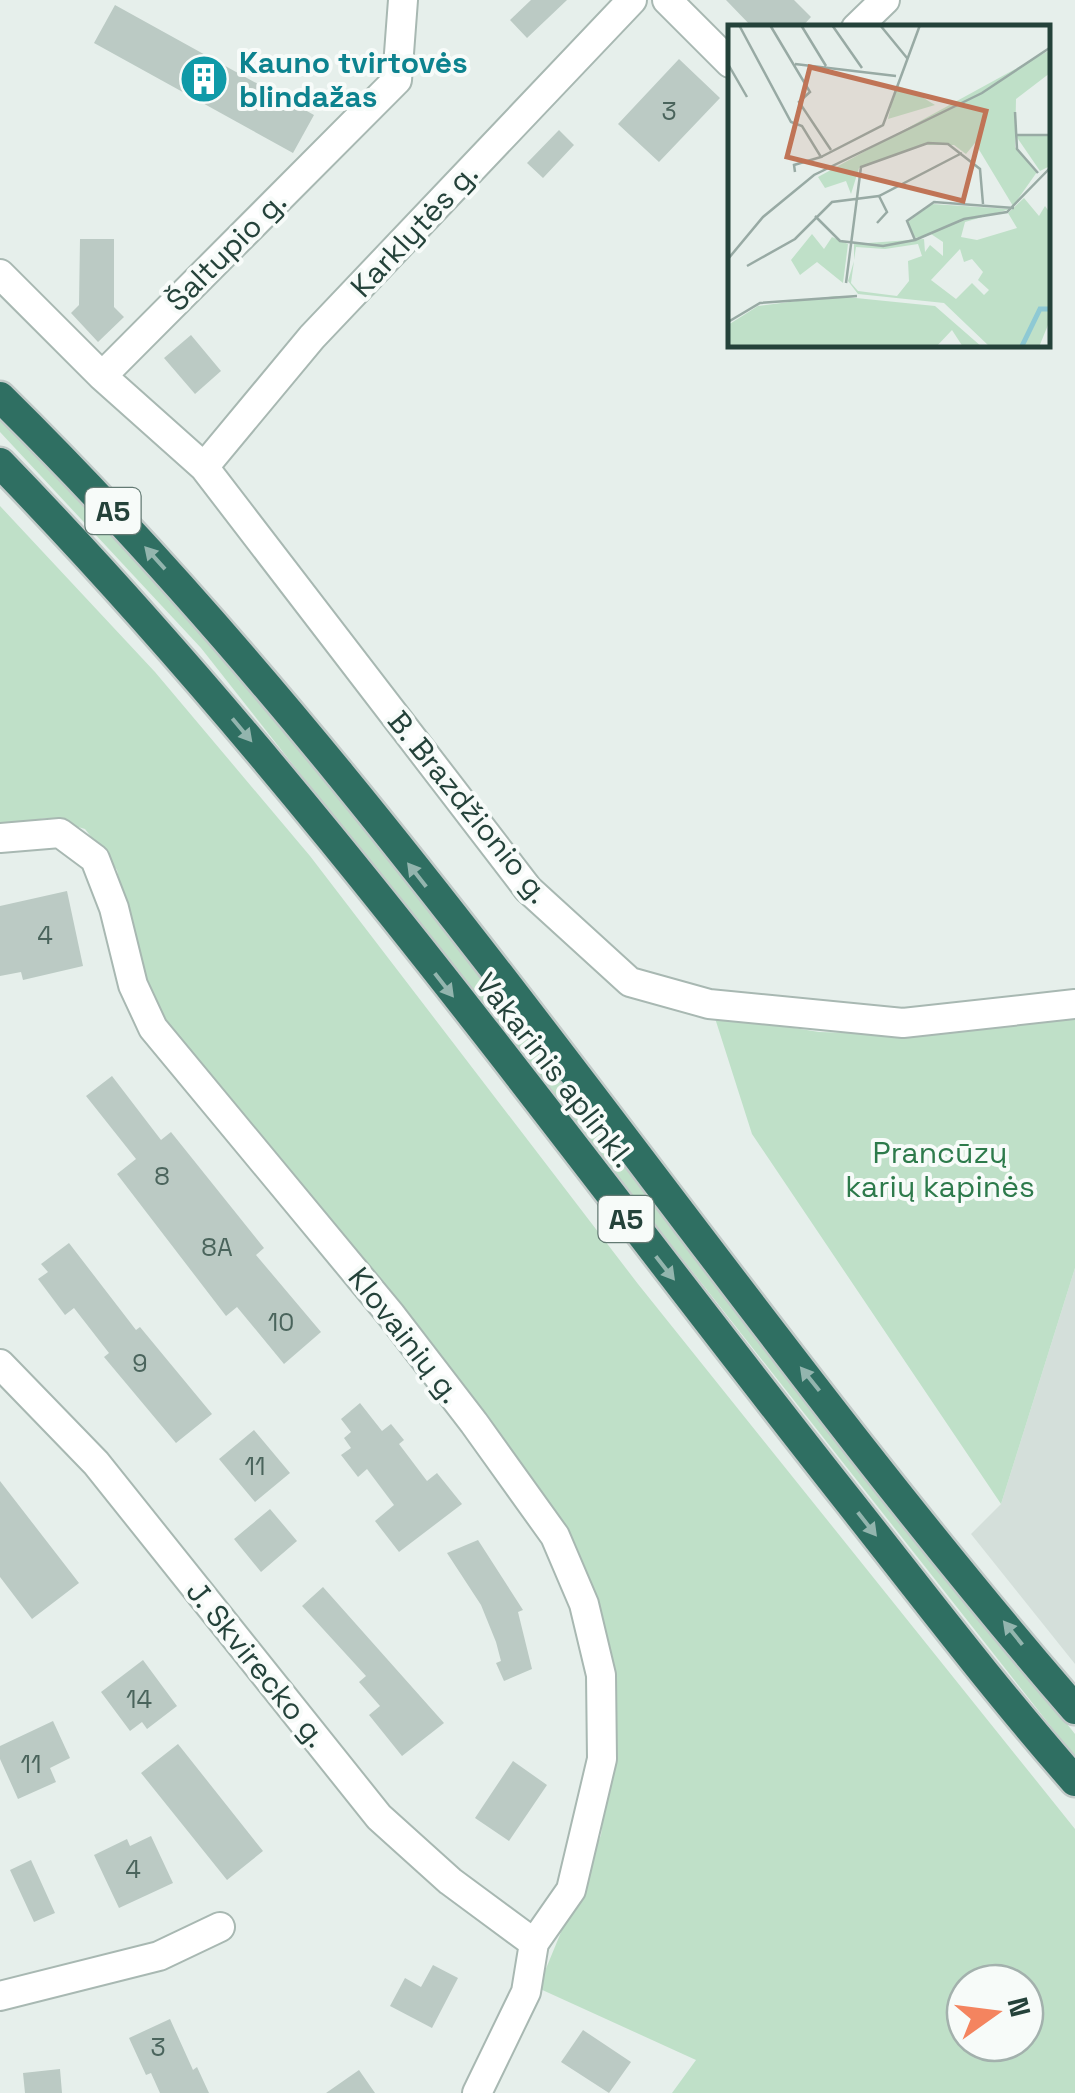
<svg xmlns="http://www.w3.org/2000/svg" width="1075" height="2093" viewBox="0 0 1075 2093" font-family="'Space Grotesk',sans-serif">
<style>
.built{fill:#d4dfda}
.green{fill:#bfe0c8;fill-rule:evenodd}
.building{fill:#bbcac4}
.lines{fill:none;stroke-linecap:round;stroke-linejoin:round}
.street-casing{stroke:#a8b8b2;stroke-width:32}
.highway-casing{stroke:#c2cac8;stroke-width:35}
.street{stroke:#fff;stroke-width:28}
.highway{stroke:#2f6f62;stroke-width:30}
.oneway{fill:#93b5ae}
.labels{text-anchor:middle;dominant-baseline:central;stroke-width:8;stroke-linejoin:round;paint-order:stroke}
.number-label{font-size:25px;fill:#4a645c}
.shield{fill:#f7fbf9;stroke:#637a73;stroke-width:2.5}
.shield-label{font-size:28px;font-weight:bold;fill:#24423a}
.culture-label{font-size:30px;font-weight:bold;fill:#0d838f;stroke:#f7fbf9;text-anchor:start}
.street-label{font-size:30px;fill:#24423a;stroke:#f7fbf9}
.park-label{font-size:30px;fill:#2d7a4b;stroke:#f7fbf9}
.inset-river{fill:none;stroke:#8ec9d4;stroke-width:5}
.inset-road{fill:none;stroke:#98aaa4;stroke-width:2.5}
.view{fill:#c07456;fill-opacity:0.15;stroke:#c07456;stroke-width:5}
.inset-edge{fill:none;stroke:#24423a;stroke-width:5}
</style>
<rect width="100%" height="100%" fill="#e6efeb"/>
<!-- built -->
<path class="built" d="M1075,1268V1664L971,1534L1001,1504Z"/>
<!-- green -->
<path class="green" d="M0,418C226,635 415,889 604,1137C758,1338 917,1536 1075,1734V1757L201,648L0,432Z
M0,506L155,672L310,856L638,1284L1075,1829V2093H672L696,2060L538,1988L601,1835L611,1758L565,1537L164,1024L139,971L117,870L85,829L47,818L0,825ZM965,1983H1025V2043H965Z
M714,1015L819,1032L917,1035L1075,1017V1268L1001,1504L752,1134Z"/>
<!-- building -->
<path class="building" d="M531,0H567L527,38L510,20Z
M726,0H794L811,17L801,28H753Z
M115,5L314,115L293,153L94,43Z
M679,59L720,98L659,162L618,124Z
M559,130L574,145L543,178L527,163Z
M80,239H114V307L124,317L98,342L71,313L79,305Z
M191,335L221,371L195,394L164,358Z
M67,891L83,966L23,980L21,972L0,976V906Z
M112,1076L161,1140L171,1132L264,1248L256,1255L321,1332L284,1364L237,1307L226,1316L117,1174L136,1159L86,1096Z
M69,1243L136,1330L140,1327L212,1414L176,1443L104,1357L109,1353L74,1308L65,1315L38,1279L48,1272L41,1264Z
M360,1403L382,1431L391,1424L404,1440L399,1444L427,1481L437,1473L462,1504L399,1552L375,1521L394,1505L367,1469L358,1477L341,1455L351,1448L344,1438L351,1432L341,1419Z
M254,1430L290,1473L255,1502L219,1459Z
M0,1481L79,1583L32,1619L0,1577Z
M270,1509L297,1541L261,1572L234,1539Z
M478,1540L523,1610L518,1612L532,1669L504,1681L496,1663L501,1661L496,1642L481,1605L447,1553Z
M323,1587L444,1723L402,1756L369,1715L380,1706L359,1682L366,1676L302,1606Z
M143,1660L177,1706L147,1729L142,1722L130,1731L101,1692Z
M53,1721L70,1758L50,1768L56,1782L18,1799L0,1759V1746Z
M178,1744L263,1851L227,1880L141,1773Z
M513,1761L547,1785L509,1841L475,1818Z
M151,1836L173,1883L119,1908L94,1855L127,1839L130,1846Z
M31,1860L55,1913L34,1922L10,1870Z
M433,1965L458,1978L432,2028L390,2006L405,1978L421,1987Z
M170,2019L193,2070L197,2067L209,2093H160L151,2073L146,2075L129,2038Z
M583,2030L631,2062L609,2093L561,2062Z
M60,2069L62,2093H25L23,2073Z
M359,2070L375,2093H326Z"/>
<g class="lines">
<!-- street casing -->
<g class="street-casing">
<path id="street" d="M667,0L730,63
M856,28L885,0
M0,274L102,376L397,80L403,0
M102,376L204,467L528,889L630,982L709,1004L903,1023L1075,1004
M204,467L312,337L632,0
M0,838L60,833L95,859L114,908L133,985L153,1028L391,1315L474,1423L555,1536L584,1604L601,1675L602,1759L571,1890L534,1943L526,1992L477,2093
M0,1364L96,1463L379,1817L450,1881L534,1943
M0,1996L159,1956L220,1927"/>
</g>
<!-- highway casing -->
<g class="highway-casing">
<path id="highway" d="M0,397C404,794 705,1281 1075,1709
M0,463C310,782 569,1147 844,1495C920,1591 994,1689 1075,1781"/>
</g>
<!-- street -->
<use href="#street" class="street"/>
<!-- highway -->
<use href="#highway" class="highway"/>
</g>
<!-- one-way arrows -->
<defs><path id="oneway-solid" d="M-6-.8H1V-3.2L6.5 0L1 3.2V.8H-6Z" transform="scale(2.5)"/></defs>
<g class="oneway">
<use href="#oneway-solid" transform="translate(155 558) rotate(-132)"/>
<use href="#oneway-solid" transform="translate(242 730) rotate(50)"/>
<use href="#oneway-solid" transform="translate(417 875) rotate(-128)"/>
<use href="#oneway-solid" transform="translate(444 985) rotate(52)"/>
<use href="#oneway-solid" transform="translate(665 1268) rotate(52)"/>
<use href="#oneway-solid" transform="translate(810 1379) rotate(-129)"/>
<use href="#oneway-solid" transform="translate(867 1524) rotate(52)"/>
<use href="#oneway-solid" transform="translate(1013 1633) rotate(-129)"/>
</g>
<!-- icons -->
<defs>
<g id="building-disc" transform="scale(2.5)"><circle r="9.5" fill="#0f9aa8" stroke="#f7fbf9"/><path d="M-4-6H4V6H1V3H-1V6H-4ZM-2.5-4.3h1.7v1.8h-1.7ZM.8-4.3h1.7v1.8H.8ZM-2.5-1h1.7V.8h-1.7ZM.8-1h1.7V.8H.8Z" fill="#fff"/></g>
</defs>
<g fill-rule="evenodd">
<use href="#building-disc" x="204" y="79"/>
</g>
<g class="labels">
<!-- number labels -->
<g class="number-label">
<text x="669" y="111">3</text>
<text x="45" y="935">4</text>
<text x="162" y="1176">8</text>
<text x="217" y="1247">8A</text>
<text x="281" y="1322">10</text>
<text x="140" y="1363">9</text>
<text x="255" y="1466">11</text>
<text x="139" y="1699">14</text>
<text x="31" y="1764">11</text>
<text x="133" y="1869">4</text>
<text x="158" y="2047">3</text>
</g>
<!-- shield labels -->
<g class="shield">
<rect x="85.5" y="488" width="55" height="46" rx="8"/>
<rect x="598.5" y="1196" width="55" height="46" rx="8"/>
</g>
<g class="shield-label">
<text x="113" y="511">A5</text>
<text x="626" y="1219">A5</text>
</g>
<!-- culture labels -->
<g class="culture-label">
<text x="239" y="62">Kauno tvirtovės<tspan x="239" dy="34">blindažas</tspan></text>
</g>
<!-- street labels -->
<g class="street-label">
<text transform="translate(414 230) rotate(-47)">Karklytės g.</text>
<text transform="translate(226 251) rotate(-45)">Šaltupio g.</text>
<text transform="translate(469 807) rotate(51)">B. Brazdžionio g.</text>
<text transform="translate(555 1070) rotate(52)">Vakarinis aplinkl.</text>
<text transform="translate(405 1335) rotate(52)">Klovainių g.</text>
<text transform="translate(257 1664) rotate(51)">J. Skvirecko g.</text>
</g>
<!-- park labels -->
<g class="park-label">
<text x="940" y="1152">Prancūzų<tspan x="940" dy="34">karių kapinės</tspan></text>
</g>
</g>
<!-- overview -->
<g transform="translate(728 25)">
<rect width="322" height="322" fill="#e6efeb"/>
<path d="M322,25V48L288,74L287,122L309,147L285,181L247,118L238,129L226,120H193L131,143L123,169L118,156L97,163L90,152ZM168,60L186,67L207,80L160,94ZM288,111H322V141L312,146ZM296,173L311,191L317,181L322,188V295L311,322H262L216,278L130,269L120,256L126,236L123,258L130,266L169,271L181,256L180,236L194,231L190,219L157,224L128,222L126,235V219L196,214L197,227L202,220L215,231V217L203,209L187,213L180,197L204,179L282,184L237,197L233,212L249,215L289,203L280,188ZM232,224L236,237L244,234L255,247L250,255L261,265L256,270L244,258L228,274L203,255ZM84,209L96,224L104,212L120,219L115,258L89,237L72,250L63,235ZM108,271L207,281L254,322H235L224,305L208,322H0V300L30,281Z" fill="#bfe0c8" fill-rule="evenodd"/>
<path class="inset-river" d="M293,323L312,284H323"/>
<path class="inset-road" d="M11,0L63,97L74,101L93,132L66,140L67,147M42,0L82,67L71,77L103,125M73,0L98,41M104,0L134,43M152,0L179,33M0,39L19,72M67,39L168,51M287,87L289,124L310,148M287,110H323M93,132L155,100L192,0M87,191L112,216L155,221L187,215L179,196L206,177L286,183M149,198L159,187L151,171M187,215L236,194L279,187L323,142M0,234L35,192L86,150L254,68L323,22M19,241L67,214L104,177L151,171L234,128M118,258L133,142L200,118L220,119L252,144L255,179M0,297L32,278L129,271"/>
<path class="view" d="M82,42L258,86L235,176L59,132Z"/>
<rect width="322" height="322" class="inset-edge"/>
</g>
<!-- north arrow -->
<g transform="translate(995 2013) rotate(76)"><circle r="48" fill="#f7fbf9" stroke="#a3b1ad" stroke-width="2.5"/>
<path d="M0-8L18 38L0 25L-18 38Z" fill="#f4845f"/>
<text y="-15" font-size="28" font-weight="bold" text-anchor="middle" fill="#24423a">N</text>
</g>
</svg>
